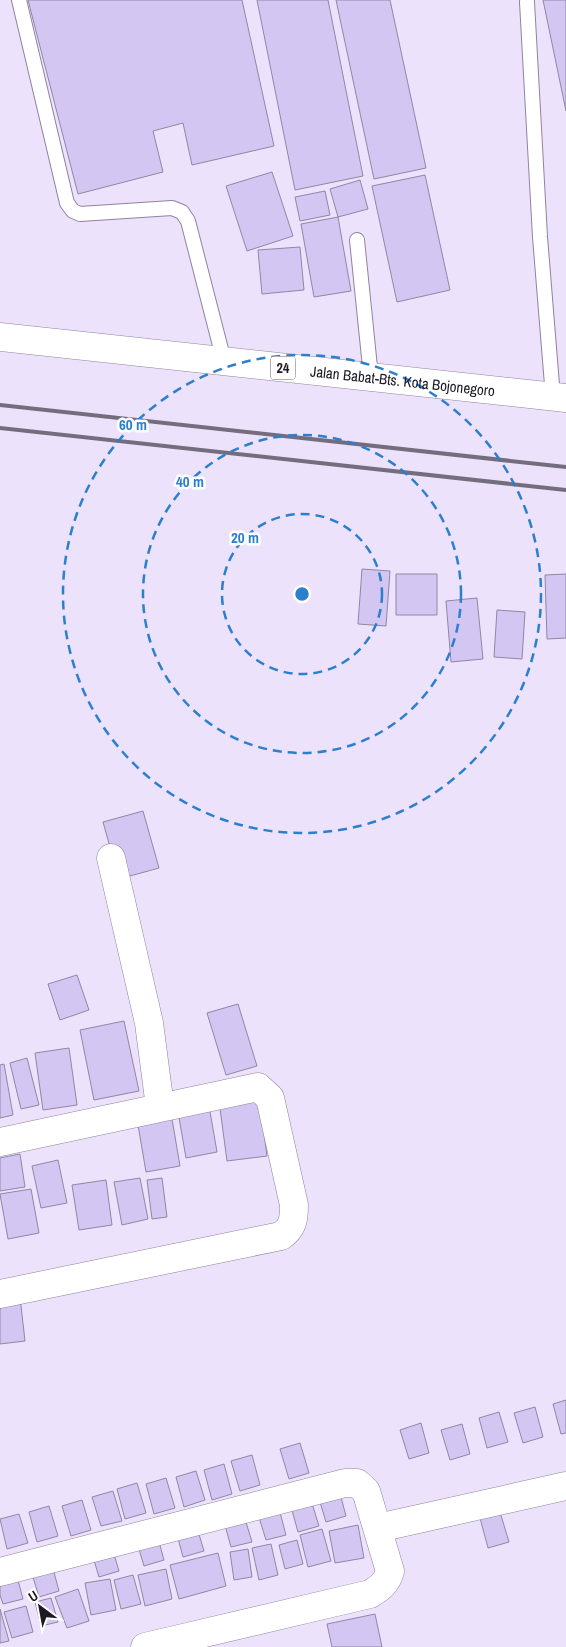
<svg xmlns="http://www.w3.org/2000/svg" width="566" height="1647" viewBox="0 0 566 1647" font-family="'Archivo Narrow',sans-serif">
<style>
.building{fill:#d3c6f2;stroke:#9087a4}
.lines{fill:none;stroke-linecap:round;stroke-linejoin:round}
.lane-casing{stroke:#8f839e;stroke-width:16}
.street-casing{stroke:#8f839e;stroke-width:29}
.highway-casing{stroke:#8f839e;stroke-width:29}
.lane{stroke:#fff;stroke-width:14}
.street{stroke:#fff;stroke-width:28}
.highway{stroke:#fff;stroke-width:28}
.rail{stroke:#746d7e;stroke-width:4}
.ring{fill:none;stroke:#2c7fce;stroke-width:2.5;stroke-dasharray:9 6}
.labels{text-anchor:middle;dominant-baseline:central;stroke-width:5;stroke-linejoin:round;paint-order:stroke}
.shield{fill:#fff;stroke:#625e66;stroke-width:1}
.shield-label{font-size:14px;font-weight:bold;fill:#1e1924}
.street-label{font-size:15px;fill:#1e1924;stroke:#fff}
.centre{fill:#2c7fce;stroke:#fff;stroke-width:2.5}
.ring-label{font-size:15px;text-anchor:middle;font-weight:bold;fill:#2c7fce;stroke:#fff;stroke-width:5;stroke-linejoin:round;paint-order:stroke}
</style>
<rect width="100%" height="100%" fill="#ede2fb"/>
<!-- building -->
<path class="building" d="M28,0H242L274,146L192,165L183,123L153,131L163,172L78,194Z
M257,0H328L363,176L295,190Z
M336,0H390L426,168L374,179Z
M543,0H566V111Z
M272,172L293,236L247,251L226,186Z
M425,175L450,290L397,302L372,186Z
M360,180L368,209L338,217L330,189Z
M325,191L330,215L300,221L295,197Z
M338,217L351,291L314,297L301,224Z
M300,247L304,290L262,294L258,250Z
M362,569L390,571L386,626L358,624Z
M396,574H437V615H396Z
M566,574V638L547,639L545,575Z
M477,598L483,659L451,662L446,601Z
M497,610L525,612L522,659L494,657Z
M143,811L159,868L119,879L103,822Z
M77,975L89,1010L60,1020L48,984Z
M238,1004L257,1066L226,1075L207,1013Z
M124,1021L139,1091L94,1100L80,1030Z
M69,1048L77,1105L43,1110L35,1053Z
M27,1058L39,1105L21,1109L10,1063Z
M4,1064L13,1115L0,1118V1065Z
M259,1095L267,1156L227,1161L219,1101Z
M208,1100L217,1152L186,1158L177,1106Z
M171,1113L180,1166L146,1172L137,1119Z
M20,1154L25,1187L0,1191V1158Z
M58,1160L67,1203L41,1208L32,1166Z
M140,1178L148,1219L122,1225L114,1182Z
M162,1178L167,1217L152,1219L147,1180Z
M106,1180L112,1225L79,1230L72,1185Z
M31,1189L39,1233L8,1239L0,1194Z
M20,1297L25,1341L0,1344V1299Z
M566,1400V1433L561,1434L553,1404Z
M535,1407L543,1437L523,1443L514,1413Z
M499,1412L508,1442L487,1448L479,1418Z
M421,1423L429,1453L409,1459L400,1430Z
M462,1424L470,1454L450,1460L441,1430Z
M300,1443L309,1473L289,1479L280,1449Z
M252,1455L260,1485L240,1491L231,1461Z
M224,1464L232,1494L212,1500L204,1470Z
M196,1471L205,1500L184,1507L176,1477Z
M166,1478L175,1508L154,1514L146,1484Z
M137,1483L146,1513L125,1519L117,1489Z
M338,1486L346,1516L326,1522L317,1492Z
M113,1491L122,1521L101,1526L92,1497Z
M310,1497L319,1526L298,1532L290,1503Z
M82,1500L91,1530L71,1536L62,1506Z
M278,1505L286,1535L266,1540L257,1511Z
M49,1506L58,1536L37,1542L29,1512Z
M243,1512L252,1542L231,1547L223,1518Z
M500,1512L509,1542L488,1548L480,1518Z
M19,1514L28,1543L7,1549L0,1519Z
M195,1521L204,1551L183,1557L175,1527Z
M358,1525L364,1558L335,1563L329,1531Z
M322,1529L331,1561L308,1567L300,1535Z
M156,1531L164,1560L144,1566L135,1536Z
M297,1540L303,1564L285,1569L279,1545Z
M110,1541L119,1571L99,1577L90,1547Z
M271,1544L278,1575L259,1580L252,1548Z
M248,1549L252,1577L234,1580L230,1552Z
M218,1553L226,1586L179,1599L170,1565Z
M51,1561L59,1591L39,1597L30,1567Z
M15,1569L23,1599L3,1604L0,1595V1573Z
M166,1569L172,1599L145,1606L138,1575Z
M133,1575L141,1604L121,1609L114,1580Z
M110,1579L116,1610L91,1615L85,1583Z
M78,1589L89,1621L67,1628L55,1597Z
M51,1598L58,1622L41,1626L35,1602Z
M26,1606L33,1632L12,1638L4,1612Z
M0,1609L9,1641L0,1643Z
M375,1614L382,1647H332L327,1624Z"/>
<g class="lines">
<!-- lane casing -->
<g class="lane-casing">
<path id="lane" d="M19,0L67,203L73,211L80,214L172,208L182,212L188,221L224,361
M527,2L540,237L553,397
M357,240L371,377"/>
</g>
<!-- street casing -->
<g class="street-casing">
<path id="street" d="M111,858L149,1023L160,1107
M0,1142L258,1087L270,1098L294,1205C294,1219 293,1228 281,1236L0,1294
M378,1528L566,1486
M0,1572L345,1483H357L366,1491L390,1571C387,1583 380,1588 370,1594L145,1647"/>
</g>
<!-- highway casing -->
<g class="highway-casing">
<g id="highway">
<path id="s1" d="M0,337L566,398"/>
</g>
</g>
<!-- lane -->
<use href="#lane" class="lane"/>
<!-- street -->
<use href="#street" class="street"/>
<!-- highway -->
<use href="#highway" class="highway"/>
<!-- rail -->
<path class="rail" d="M0,405L566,467
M0,428L566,490"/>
</g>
<!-- distance rings -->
<g class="ring">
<circle cx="302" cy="594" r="80"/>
<circle cx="302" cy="594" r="159"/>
<circle cx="302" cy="594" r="239"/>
</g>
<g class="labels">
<!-- shield labels -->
<rect class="shield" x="270.5" y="356.5" width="25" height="23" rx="4"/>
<g class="shield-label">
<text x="283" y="368">24</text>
</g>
<!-- street labels -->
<g class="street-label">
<text stroke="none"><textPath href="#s1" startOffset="405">Jalan Babat-Bts. Kota Bojonegoro</textPath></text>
</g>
</g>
<circle cx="302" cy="594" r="8" class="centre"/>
<g class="ring-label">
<text x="133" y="430">60 m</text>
<text x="190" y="487">40 m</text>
<text x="245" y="543">20 m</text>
</g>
<!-- north arrow -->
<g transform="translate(40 1607) rotate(328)" stroke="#ffffff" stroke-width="4" paint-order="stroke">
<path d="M0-4L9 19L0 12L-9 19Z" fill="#1e1924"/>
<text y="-8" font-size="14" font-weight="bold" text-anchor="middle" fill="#1e1924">U</text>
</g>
</svg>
